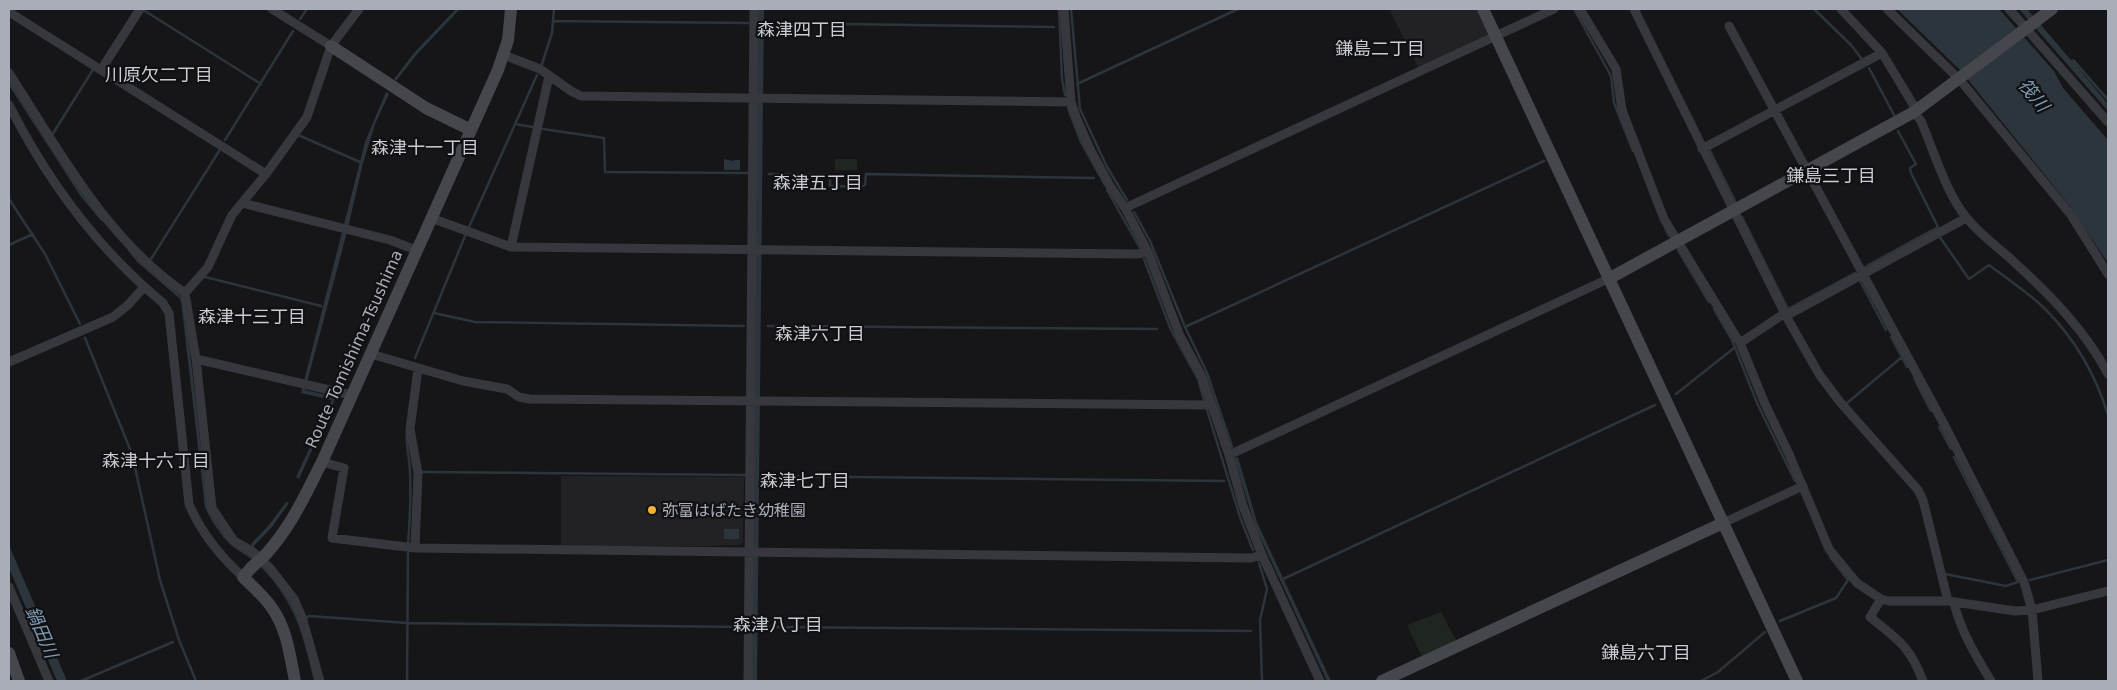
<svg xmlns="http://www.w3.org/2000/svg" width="2117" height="690" viewBox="0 0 2117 690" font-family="'DejaVu Sans','Noto Sans JP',sans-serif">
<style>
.built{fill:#222225}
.green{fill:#1e261f}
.water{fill:#2c353c}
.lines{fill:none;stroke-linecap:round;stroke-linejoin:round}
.stream{stroke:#2c353c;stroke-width:2.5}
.street{stroke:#37383d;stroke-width:9}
.secondary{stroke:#45474d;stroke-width:12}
.secondary-bridge{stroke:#45474d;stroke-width:12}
.poi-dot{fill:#f2b134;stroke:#111113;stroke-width:2}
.labels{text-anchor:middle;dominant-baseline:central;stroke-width:4.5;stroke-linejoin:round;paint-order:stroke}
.street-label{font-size:16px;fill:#a8adb8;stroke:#111113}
.poi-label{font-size:16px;fill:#a8adb8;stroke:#111113;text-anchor:start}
.neighbourhood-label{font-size:18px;fill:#c9ccd4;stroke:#111113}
.water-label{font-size:18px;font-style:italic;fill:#7f9bb3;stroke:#111113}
</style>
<rect width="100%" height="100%" fill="#161618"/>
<!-- built -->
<path class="built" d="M1389,9H1476L1490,36L1419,69Z
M561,476L744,477L743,542L741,545L710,546H561Z"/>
<!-- green -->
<path class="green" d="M835,159H857V170H835Z
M1441,612L1457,642L1422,657L1407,625Z"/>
<!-- water -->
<path class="water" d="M456,9H460L418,53L396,81L394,79L414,53Z
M758,9H764L757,681H752Z
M1897,9H1999L2054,71L2063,88L2108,140V263L2069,205L1961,71Z
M2019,9H2027L2071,60L2074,59L2108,98V102L2075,64L2108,104V111Z
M386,92L389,94L375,124L363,163L347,232L305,390L336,397L299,479L296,477L332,400L301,393L365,142Z
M724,159L733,161L734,160H740V170H724Z
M184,300L207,500L246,549L283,588L298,613L317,681H314C303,635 296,604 262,568C253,558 240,553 231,545C221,536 210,519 205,507L181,301Z
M1238,457L1257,522L1331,681H1327L1256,528L1234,458Z
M286,502L289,503L272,527L253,547L251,544L269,525Z
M724,529H739V539H724Z
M9,545L67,681H57L9,568Z"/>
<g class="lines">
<!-- stream -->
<path class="stream" d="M1059,9L1062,79L1065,95
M1071,9L1080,109L1107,167L1127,200
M1574,9L1611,76L1614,103L1633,151
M1814,9L1851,45L1861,58
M145,11L261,84
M300,19L307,9
M553,21L748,23
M769,23L1054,27
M541,67L552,33L554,9
M1869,68L1894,115
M9,83L82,196L102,220
M1077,84L1238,9
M1068,108L1081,142L1105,185
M515,124L533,127
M543,129L604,138L605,172L749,173
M52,135L94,68
M298,135L360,162
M225,140L293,31
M1709,149L1736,203
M769,174L830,175V186L861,187L865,185L866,174L1094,178
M1107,190L1140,248
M9,199L45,254L80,324
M1134,212L1150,241L1185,327L1207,373L1232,447
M1742,217L1788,309L1855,273
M469,227L537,75
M1665,228L1669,236
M1939,236L1969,279L1989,265C2009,280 2029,293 2046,310C2075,339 2096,376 2108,415
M9,245L33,234
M129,250L138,261L181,298L182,302
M1678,250L1709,302
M151,259L221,148
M1144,259L1171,330L1198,379L1204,400
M1865,267L1938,227L1911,173L1910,168L1916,164L1898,131
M205,277L321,306
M1859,279L1886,330
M1714,309L1732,340L1757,403L1795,481
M434,313L475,322L744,326
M768,326L1157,329
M1185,327L1544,161
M1891,337L1907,367
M85,338L132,454L160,580L179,640L196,681
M415,358L465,236
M1914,378L1931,411
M1676,394L1734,348
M1847,403L1902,357
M1207,410L1240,517L1253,550
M1939,427L1951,449
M407,430C405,445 410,458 410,473C411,497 410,520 408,544
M421,472L745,475
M766,476L1224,481
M1259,563L1267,589L1260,620L1262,681
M1945,574L2006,586L2018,582L1954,457
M1281,580L1655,405
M2030,580L2108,560
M306,618L309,616L407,623L741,627
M1780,621L1836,598L1848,580L1830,557
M765,627L1251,631
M81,681L173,642
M407,681L408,553
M1701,681L1718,672L1765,632"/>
<!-- street -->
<path class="street" d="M272,9L331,46
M1064,9L1071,102L1076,117L1091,151L1110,186L1125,208L1148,252L1180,336L1202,377L1229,455L1243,506L1262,555L1320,681
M1580,9L1616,69L1622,110L1664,219L1740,343L1765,404L1789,454L1829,549L1857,583L1881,599L1889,601H1948L2015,611L2032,610L2108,591
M1634,9L1786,316L1819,374L1840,402L1918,490L1923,500L1948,601
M1841,9L1882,53L1917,111
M1887,9L1960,80L2071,215L2108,274
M2009,9L2108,122
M9,12L266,174
M1729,26L1945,426L2024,582L2032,610L2038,681
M504,55L540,69L571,91L581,96L1071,102
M101,70L140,9
M9,73C60,152 106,239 185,293
M9,105C47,180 99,250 163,303L169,313L189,504C201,533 220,556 243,577
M1914,112L1921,121C1933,149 1947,195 1966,217C1979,234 1998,247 2013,261C2049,294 2086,331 2108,374
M1702,149L1882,53
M242,203L390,240L416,250
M1125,208L1554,9
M431,218L511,247L1137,254L1148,252
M511,247L549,76
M1786,316L1966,218
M1740,343L1785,313
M371,354L463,381L507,389L519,397L529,399L1212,405
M196,359L212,508L234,541L252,551L270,568L294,599L302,617L320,681
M9,362L113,317L128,305L144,287
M351,395L196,359L185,293L208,267L232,215L266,174L307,117L331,46L359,9
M1229,455L1610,278
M322,462L344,468L332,538L415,548L1251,558L1262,555
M1723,523L1803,486
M415,548L418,473L410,429L418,369
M9,587L49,681
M1881,599L1870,617C1899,641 1909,645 1923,681
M1954,603C1961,632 1976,656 1991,681
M748,681L754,9"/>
<!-- secondary -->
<path class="secondary" d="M1483,9L1797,681
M331,46L426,108L471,130
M1610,278L1914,112L2052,9
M267,553C292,525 305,495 322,462L498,70L508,40L511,9
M251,568L243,577C253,587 264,596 272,608C287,629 290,656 295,681
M9,653L19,681
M1382,681L1723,523"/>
<!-- secondary-bridge -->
<path class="secondary-bridge" d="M251,568L267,553"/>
</g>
<!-- markers -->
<circle class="poi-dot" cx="652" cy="510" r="5"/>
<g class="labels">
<!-- street labels -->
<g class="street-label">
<text transform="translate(354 349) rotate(-66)">Route Tomishima-Tsushima</text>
</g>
<!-- poi labels -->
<g class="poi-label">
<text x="662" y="510">弥富はばたき幼稚園</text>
</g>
<!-- neighbourhood labels -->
<g class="neighbourhood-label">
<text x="802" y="29">森津四丁目</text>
<text x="1380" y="48">鎌島二丁目</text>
<text x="159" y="74">川原欠二丁目</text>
<text x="425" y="147">森津十一丁目</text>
<text x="1831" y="175">鎌島三丁目</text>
<text x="818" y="182">森津五丁目</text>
<text x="252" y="316">森津十三丁目</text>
<text x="820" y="333">森津六丁目</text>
<text x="156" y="460">森津十六丁目</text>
<text x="805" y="480">森津七丁目</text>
<text x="778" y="624">森津八丁目</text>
<text x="1646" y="652">鎌島六丁目</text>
</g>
<!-- water labels -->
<g class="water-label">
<text transform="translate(2034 95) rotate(51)">筏川</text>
<text transform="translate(42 632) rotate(67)">鍋田川</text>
</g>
</g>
<!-- border -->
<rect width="2117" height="690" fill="none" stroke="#a8adb8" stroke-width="20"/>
</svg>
